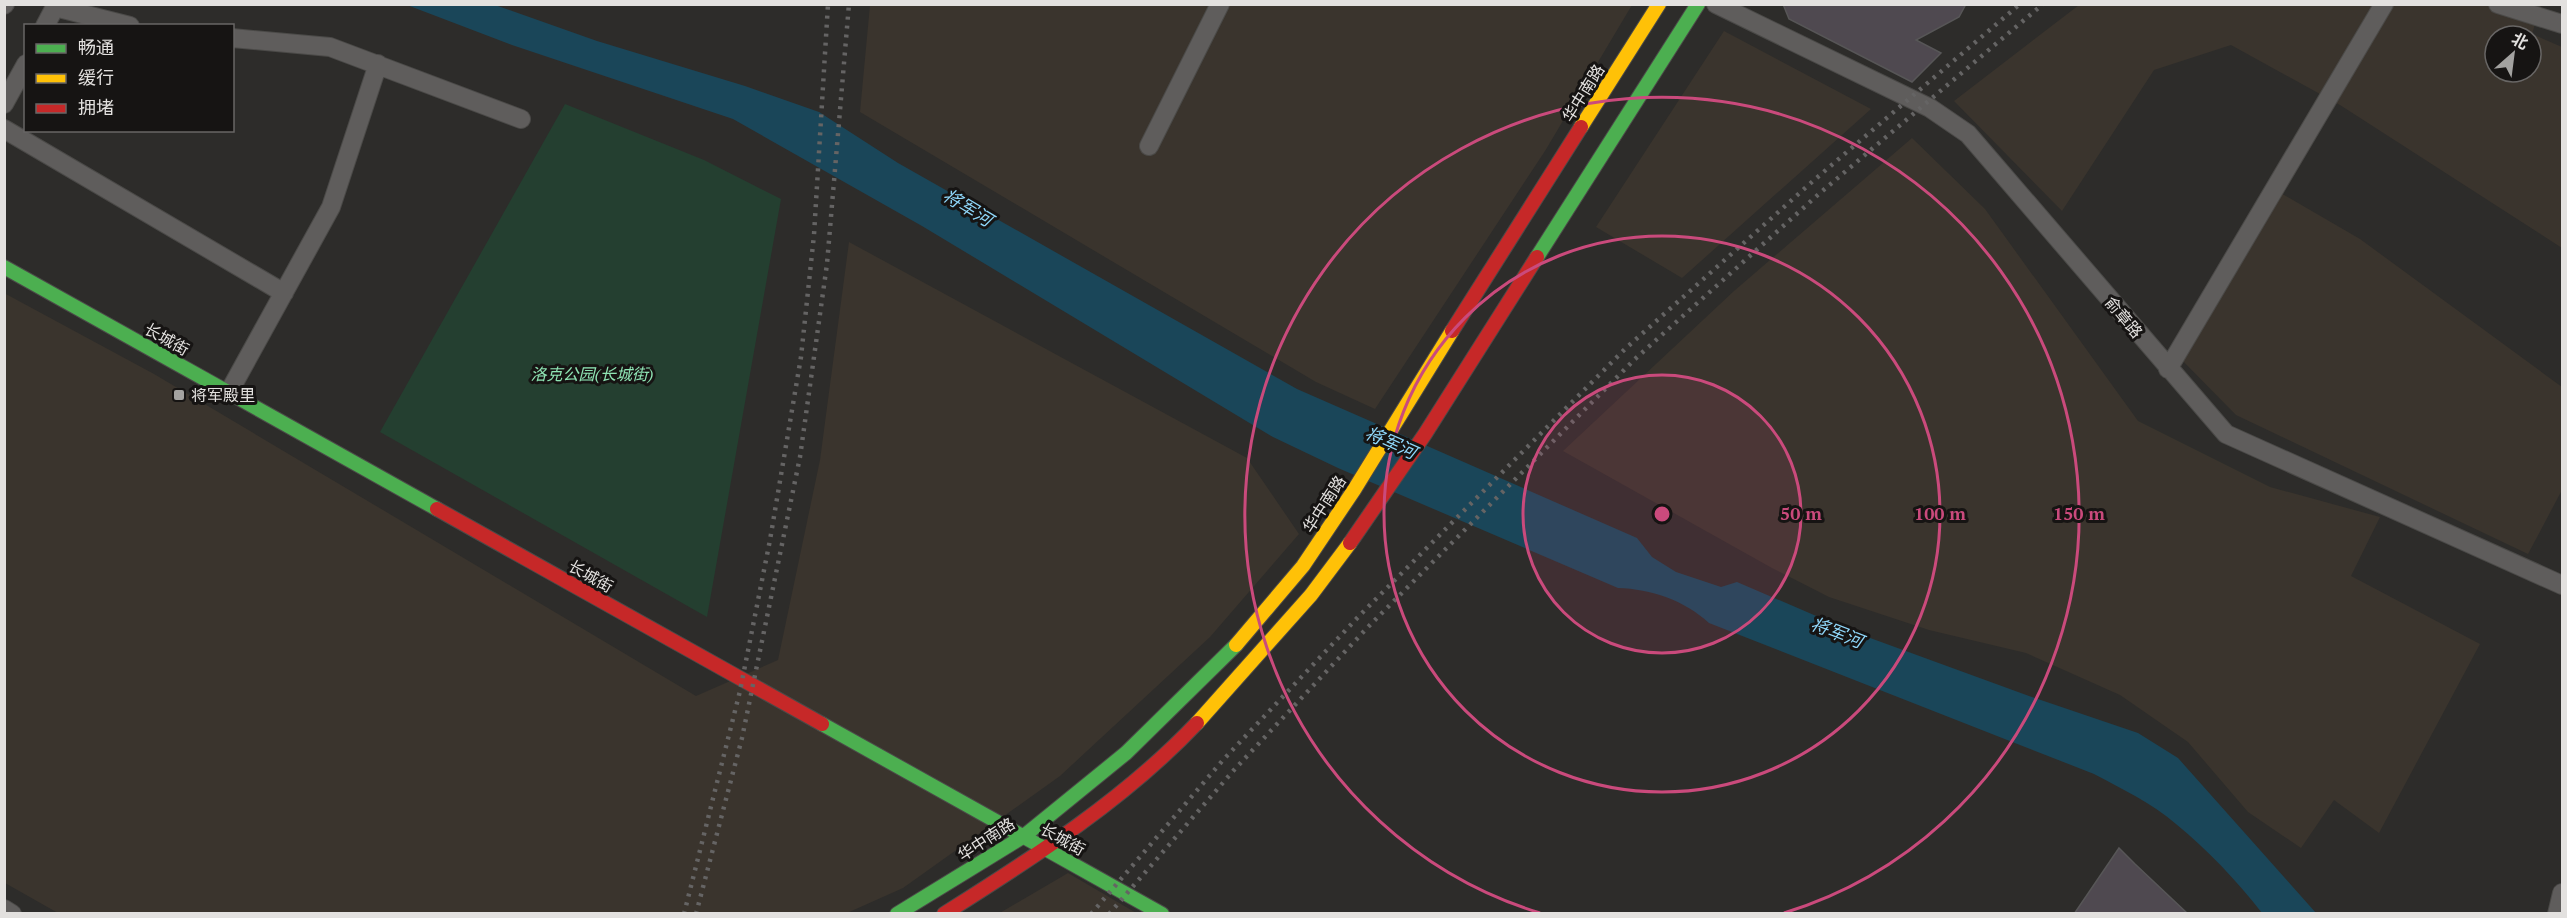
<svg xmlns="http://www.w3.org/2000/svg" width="2567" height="918" viewBox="0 0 2567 918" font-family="'PT Serif','Noto Sans SC',serif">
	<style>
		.built { fill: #3a342d; fill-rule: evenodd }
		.green { fill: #243f30 }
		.water { fill: #1a4659 }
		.building { fill: #4f4950; stroke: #575657; stroke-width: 1.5 }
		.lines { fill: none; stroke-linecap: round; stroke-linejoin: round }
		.street-casing { stroke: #4b4a48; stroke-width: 20 }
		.fast-casing { stroke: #4b4a48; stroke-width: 16 }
		.slow-casing { stroke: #4b4a48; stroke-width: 16 }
		.jam-casing { stroke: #4b4a48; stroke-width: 16 }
		.street { stroke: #5f5d5c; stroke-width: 18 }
		.fast { stroke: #4caf50; stroke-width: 14 }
		.slow { stroke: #ffc107; stroke-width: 14 }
		.jam { stroke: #c62828; stroke-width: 14 }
		.rail { stroke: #656464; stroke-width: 4.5; stroke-dasharray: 3 6; stroke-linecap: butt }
		.ring { fill: none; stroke: #ca4a7c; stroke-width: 3 }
		.poi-dot { fill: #a3a2a0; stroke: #161413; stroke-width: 2 }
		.labels { text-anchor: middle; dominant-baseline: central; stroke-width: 6; stroke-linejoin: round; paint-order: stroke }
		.street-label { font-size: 16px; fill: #e3e1df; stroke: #161413 }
		.park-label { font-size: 16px; font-style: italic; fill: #8fe5b4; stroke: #161413 }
		.poi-label { font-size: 16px; fill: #e3e1df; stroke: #161413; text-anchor: start }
		.water-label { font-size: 18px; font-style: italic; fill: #8fd7fa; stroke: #161413 }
		.centre { fill: #ca4a7c; stroke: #161413; stroke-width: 3 }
		.ring-label { font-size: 18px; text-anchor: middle; font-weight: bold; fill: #ca4a7c; stroke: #161413; stroke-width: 6; stroke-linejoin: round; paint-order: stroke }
	</style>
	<rect width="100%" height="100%" fill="#2d2c2a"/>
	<!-- built -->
	<path class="built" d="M870,5H1632L1545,151L1375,409L1316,382L860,112Z
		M2079,5H2541L2532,34L2562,47V248L2340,105L2231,45L2154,70L2062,211L1954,101ZM2495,36H2531V72H2495Z
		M1724,31L1871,109L1682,278L1596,227Z
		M1912,138L1985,209L2138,421L2270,487L2380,517L2351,576L2480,644L2379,833L2334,800L2301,848L2248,812L2188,742L2120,695L2026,653L1929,630L1829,597L1772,568L1563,451L1734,291Z
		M2274,189L2360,239L2562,387V490L2528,554L2236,415L2173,351Z
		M849,242L1247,458L1299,534L1210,637L1060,776L903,888L847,913H58L5,883L4,293L154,374L696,696L778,660L820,460Z
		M1068,873L1138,914H998Z"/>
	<!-- green -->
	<path class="green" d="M565,104L704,160L781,199L707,617L380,432Z"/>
	<!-- water -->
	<path class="water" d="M407,5H495L597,41L745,86L819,112L898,163L1297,389L1637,538L1652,557L1676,572L1721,587L1737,582L1851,631L2029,696L2138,733L2178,758L2316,913H2262C2237,881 2208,850 2176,824C2152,803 2122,789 2094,774L1709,623C1684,600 1651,589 1618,588L1338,468L1273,437L922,226L733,119L512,45Z"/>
	<!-- building -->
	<path class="building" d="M1783,4H1966L1959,17L1916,40L1941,53L1912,82L1789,19Z
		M2119,848L2135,864L2188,914H2074Z"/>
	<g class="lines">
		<!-- street casing -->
		<g class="street-casing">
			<path id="street" d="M1716,4L1930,108L1968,134L2226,434L2562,585
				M2498,4L2562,24
				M4,5L5,4
				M45,26L55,7L130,26
				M232,38L330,47L521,119
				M4,104L26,64
				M4,129L284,293
				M1149,146L1220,4
				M2168,369L2384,4
				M229,392L331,207L378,64
				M4,909L12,914
				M2557,914L2562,893"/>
		</g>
		<!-- fast casing -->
		<g class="fast-casing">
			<path id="fast" d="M1537,257L1698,4
				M4,267L437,509
				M822,724L1162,914
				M897,914L1024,836L1126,753L1236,645"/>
		</g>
		<!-- slow casing -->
		<g class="slow-casing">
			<path id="slow" d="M1581,127L1659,4
				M1236,645L1303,566L1354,490L1452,331
				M1197,723L1311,595L1350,543"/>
		</g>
		<!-- jam casing -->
		<g class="jam-casing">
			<path id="jam" d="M1452,331L1581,127
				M437,509L822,724
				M1350,543L1425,434L1537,257
				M944,914C1034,857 1123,801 1197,723"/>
		</g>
		<!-- street -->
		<use href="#street" class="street"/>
		<!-- fast -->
		<use href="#fast" class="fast"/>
		<!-- slow -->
		<use href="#slow" class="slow"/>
		<!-- jam -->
		<use href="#jam" class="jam"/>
		<!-- rail -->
		<path class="rail" d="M684,914L740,691L770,540L801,357L814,235L828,4
			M696,914L742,738L800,457L827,264L849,4
			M1091,914L1223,760L1360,615L1625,349L1813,181L2020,4
			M1109,914L1234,770L1368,627L1635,359L1820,193L2043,4"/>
	</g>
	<!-- distance rings -->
	<circle cx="1662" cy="514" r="139" fill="#ca4a7c" fill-opacity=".12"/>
	<g class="ring">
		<circle cx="1662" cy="514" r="139"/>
		<circle cx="1662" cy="514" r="278"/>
		<path d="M1540 913A417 417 0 1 1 1784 913"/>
	</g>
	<!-- markers -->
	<rect class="poi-dot" x="173" y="389" width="12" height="12" rx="3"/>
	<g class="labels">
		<!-- street labels -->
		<g class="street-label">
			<text transform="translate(1583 93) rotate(-58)">华中南路</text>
			<text transform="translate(2124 317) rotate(50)">俞章路</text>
			<text transform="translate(167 339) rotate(29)">长城街</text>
			<text transform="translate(1324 504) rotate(-57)">华中南路</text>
			<text transform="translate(591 576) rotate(29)">长城街</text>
			<text transform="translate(986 839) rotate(-33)">华中南路</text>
			<text transform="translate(1063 839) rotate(29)">长城街</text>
		</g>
		<!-- park labels -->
		<g class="park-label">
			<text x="592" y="374">洛克公园(长城街)</text>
		</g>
		<!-- poi labels -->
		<g class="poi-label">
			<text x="191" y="395">将军殿里</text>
		</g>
		<!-- water labels -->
		<g class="water-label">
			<text transform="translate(968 207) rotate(31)">将军河</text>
			<text transform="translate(1391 442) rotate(24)">将军河</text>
			<text transform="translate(1837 632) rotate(21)">将军河</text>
		</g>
	</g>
	<circle cx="1662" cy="514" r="9" class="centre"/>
	<g class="ring-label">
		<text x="1801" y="520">50 m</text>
		<text x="1940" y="520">100 m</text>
		<text x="2079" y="520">150 m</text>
	</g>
	<!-- border -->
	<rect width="2567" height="918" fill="none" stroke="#e3e1df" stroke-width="12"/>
	<!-- legend -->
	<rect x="24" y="24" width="210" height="108" fill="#161413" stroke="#686665" stroke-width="1.5"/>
	<rect x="36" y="44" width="30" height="9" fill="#4caf50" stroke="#686665" stroke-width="1.5"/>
	<text x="78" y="54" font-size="18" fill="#e3e1df">畅通</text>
	<rect x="36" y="74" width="30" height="9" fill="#ffc107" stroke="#686665" stroke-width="1.5"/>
	<text x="78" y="84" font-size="18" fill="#e3e1df">缓行</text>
	<rect x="36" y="104" width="30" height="9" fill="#c62828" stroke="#686665" stroke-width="1.5"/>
	<text x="78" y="114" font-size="18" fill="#e3e1df">拥堵</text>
	<!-- north arrow -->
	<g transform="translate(2513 54) rotate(28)"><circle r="28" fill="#161413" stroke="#686665" stroke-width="1.5"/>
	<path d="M0-4.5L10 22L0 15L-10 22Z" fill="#a3a2a0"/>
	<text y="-9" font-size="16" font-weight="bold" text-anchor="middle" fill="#e3e1df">北</text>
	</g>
</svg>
